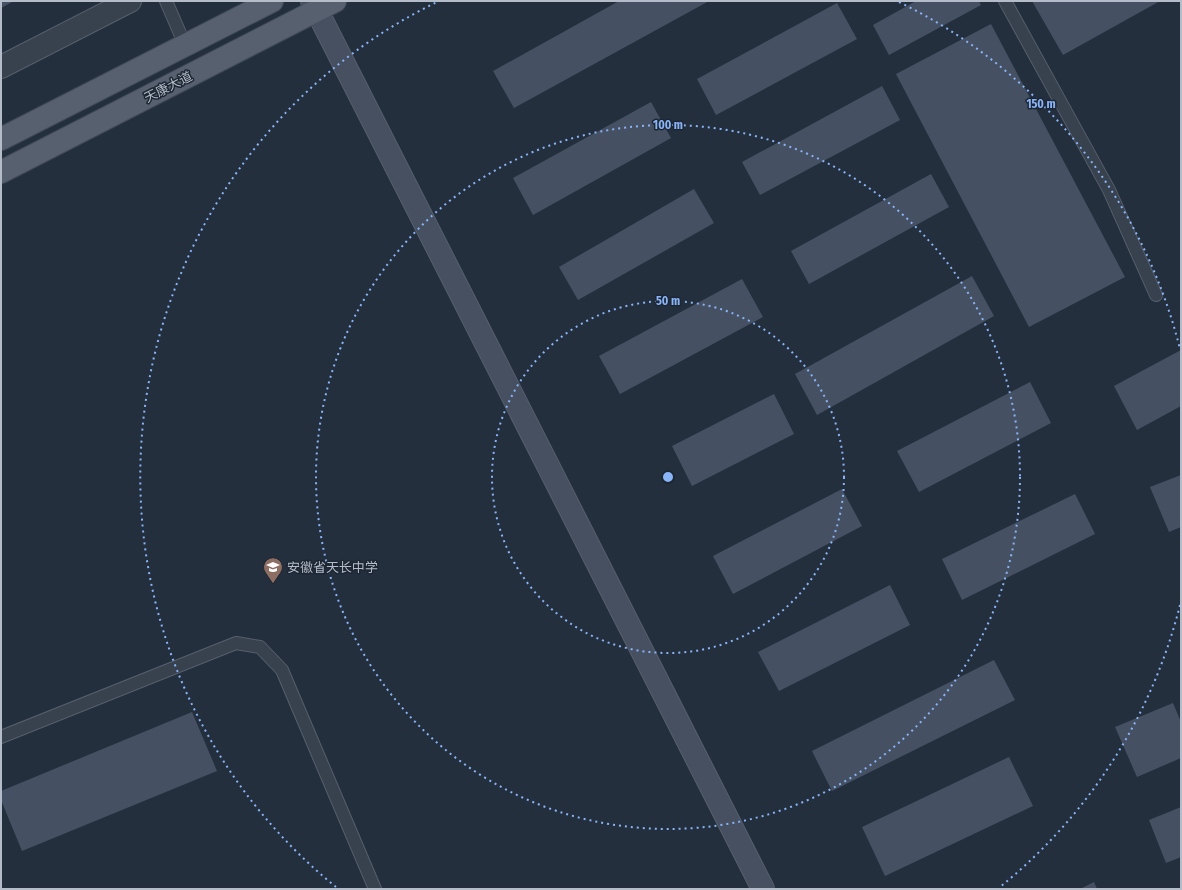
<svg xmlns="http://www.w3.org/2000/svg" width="1182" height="890" viewBox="0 0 1182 890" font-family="'Fira Sans Condensed','Noto Sans SC',sans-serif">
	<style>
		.building { fill: #455162 }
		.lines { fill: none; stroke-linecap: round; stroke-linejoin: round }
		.lane-casing { stroke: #565f6c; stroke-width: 14 }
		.street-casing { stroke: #565f6c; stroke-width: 24 }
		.secondary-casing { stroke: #565f6c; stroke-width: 24 }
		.primary-casing { stroke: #414a57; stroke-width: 24 }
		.lane { stroke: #38414e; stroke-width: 12 }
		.street { stroke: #38414e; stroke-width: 22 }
		.secondary { stroke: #465061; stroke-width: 22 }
		.primary { stroke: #56606e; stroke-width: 22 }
		.ring { fill: none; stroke: #8ab4f8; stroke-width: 2; stroke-dasharray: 2 4 }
		.labels { text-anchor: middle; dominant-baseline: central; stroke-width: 3; stroke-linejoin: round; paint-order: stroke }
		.street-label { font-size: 13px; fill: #b4bcc9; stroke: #1d2633 }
		.poi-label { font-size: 13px; fill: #b4bcc9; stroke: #1d2633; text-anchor: start }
		.centre { fill: #8ab4f8; stroke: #1d2633; stroke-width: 2 }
		.ring-label { font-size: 12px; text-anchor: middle; font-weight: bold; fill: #8ab4f8; stroke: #1d2633; stroke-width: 3; stroke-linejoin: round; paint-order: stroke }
	</style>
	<rect width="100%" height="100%" fill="#242f3e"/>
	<!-- building -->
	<path class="building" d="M1,1H14L1,8Z
		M619,1H709L514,108L493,71Z
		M916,1H979L981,5L889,55L873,25Z
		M1032,1H1160L1063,55Z
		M837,3L857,39L716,115L697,79Z
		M991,24L1125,277L1029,327L896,74Z
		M882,86L900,120L760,195L742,162Z
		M651,102L671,138L533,215L513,178Z
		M931,174L949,207L809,284L791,251Z
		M694,189L714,223L578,300L559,267Z
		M972,276L994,316L817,415L795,374Z
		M742,279L763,317L620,394L599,356Z
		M1181,350V406L1137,430L1114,386Z
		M1030,382L1051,423L919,492L897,451Z
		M774,394L794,434L692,486L672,446Z
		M1181,475V527L1169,532L1150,487Z
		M842,489L862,526L733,594L713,556Z
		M1075,494L1095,534L962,600L942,559Z
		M890,585L910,625L779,691L758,652Z
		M994,660L1015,700L832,791L812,751Z
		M1173,703L1181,722V758L1137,777L1115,727Z
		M192,712L217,771L22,851L1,800V791Z
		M1009,757L1033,806L885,876L862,827Z
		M1181,807V857L1166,863L1149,820Z
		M1094,882L1097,889H1080Z"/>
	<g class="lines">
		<!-- lane casing -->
		<g class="lane-casing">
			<path id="lane" d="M166,1L185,45
				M1005,1L1109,190L1156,295
				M1,737L236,643L260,647L282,670L375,889"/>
		</g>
		<!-- street casing -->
		<g class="street-casing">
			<path id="street" d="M1,67L130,1"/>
		</g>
		<!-- secondary casing -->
		<g class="secondary-casing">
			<path id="secondary" d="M312,1L763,889"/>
		</g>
		<!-- primary casing -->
		<g class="primary-casing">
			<path id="primary" d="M1,139L272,1
				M1,172L335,1"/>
		</g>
		<!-- lane -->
		<use href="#lane" class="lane"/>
		<!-- street -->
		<use href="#street" class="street"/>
		<!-- secondary -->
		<use href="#secondary" class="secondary"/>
		<!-- primary -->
		<use href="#primary" class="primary"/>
	</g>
	<!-- distance rings -->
	<g class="ring">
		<circle cx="668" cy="477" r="176"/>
		<circle cx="668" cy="477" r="352"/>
		<path d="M1180 605A528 528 0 0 1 1000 887M336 887A528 528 0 0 1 437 2M899 2A528 528 0 0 1 1180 349"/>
	</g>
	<!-- icons -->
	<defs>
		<g id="school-pin" transform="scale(1)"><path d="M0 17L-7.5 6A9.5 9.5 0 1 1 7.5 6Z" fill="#8d6e63" stroke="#1d2633"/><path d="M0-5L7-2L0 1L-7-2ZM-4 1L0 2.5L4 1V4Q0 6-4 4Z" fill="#fff"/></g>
	</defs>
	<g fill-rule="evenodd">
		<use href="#school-pin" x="273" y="567"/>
	</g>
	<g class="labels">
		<!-- street labels -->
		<g class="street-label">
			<text transform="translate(168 87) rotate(-27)">天康大道</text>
		</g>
		<!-- poi labels -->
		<g class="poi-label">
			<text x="287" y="567">安徽省天长中学</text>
		</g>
	</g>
	<circle cx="668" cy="477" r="6" class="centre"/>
	<g class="ring-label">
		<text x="1041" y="108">150 m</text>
		<text x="668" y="129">100 m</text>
		<text x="668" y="305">50 m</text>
	</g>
	<!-- border -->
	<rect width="1182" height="890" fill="none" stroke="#b4bcc9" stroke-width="4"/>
</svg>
